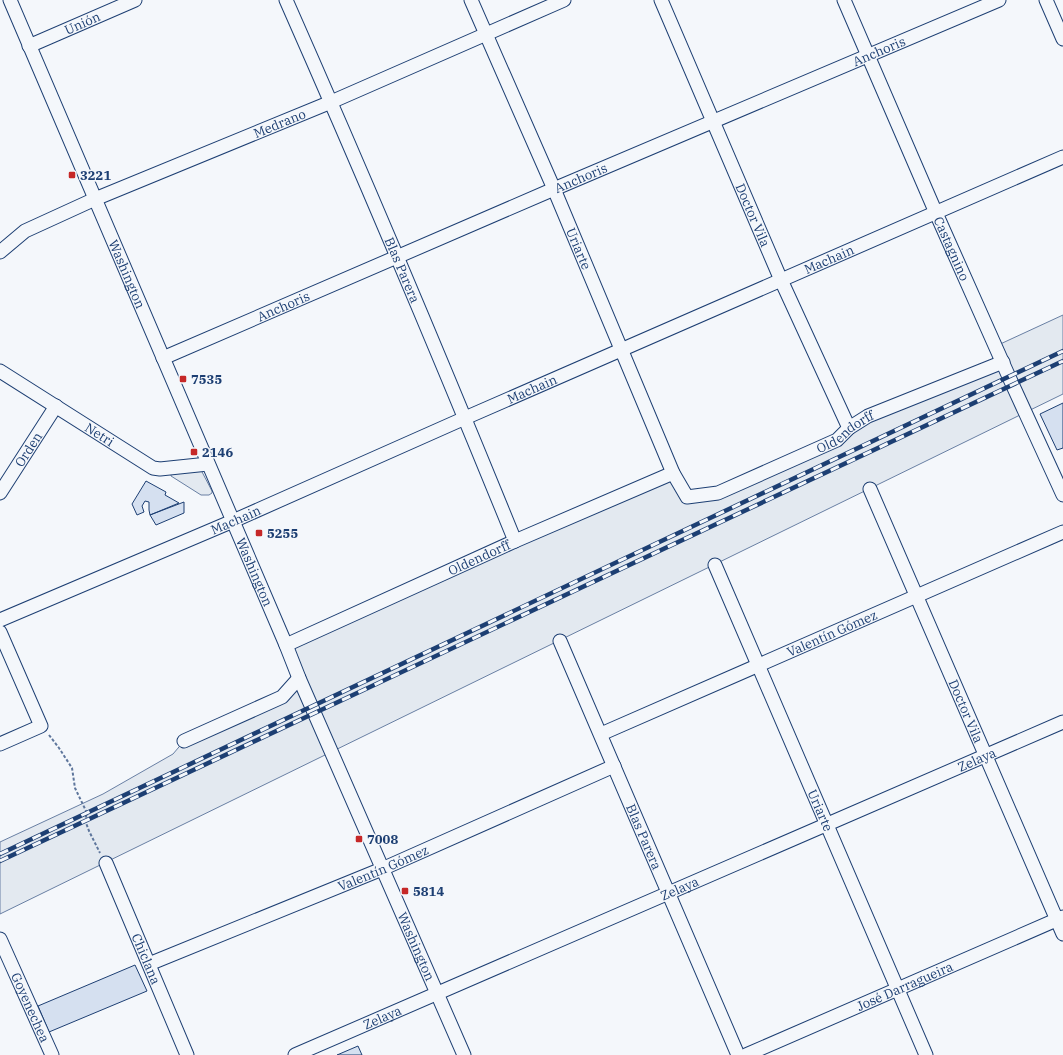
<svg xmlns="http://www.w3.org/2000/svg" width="1063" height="1055" viewBox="0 0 1063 1055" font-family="'IBM Plex Serif',serif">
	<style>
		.green { fill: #e3e9f0; stroke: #687fa3 }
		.building { fill: #d5e0f0; stroke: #1d3f73 }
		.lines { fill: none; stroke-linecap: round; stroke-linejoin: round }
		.minor-casing { stroke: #1d3f73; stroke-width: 15 }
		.path { stroke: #5e769c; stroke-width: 2; stroke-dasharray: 3 2; stroke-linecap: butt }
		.minor { stroke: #f4f7fb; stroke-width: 13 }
		.rail-casing { stroke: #1d3f73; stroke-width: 4.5 }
		.rail { stroke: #f4f7fb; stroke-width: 3; stroke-dasharray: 9; stroke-linecap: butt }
		.poi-dot { fill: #c62828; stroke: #f4f7fb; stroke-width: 1.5 }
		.labels { text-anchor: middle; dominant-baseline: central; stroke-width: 3; stroke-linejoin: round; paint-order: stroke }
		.street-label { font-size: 13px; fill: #1d3f73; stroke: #f4f7fb }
		.poi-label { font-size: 13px; font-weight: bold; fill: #1d3f73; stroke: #f4f7fb; text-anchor: start }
	</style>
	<rect width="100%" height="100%" fill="#f4f7fb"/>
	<!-- green -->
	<path class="green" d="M1063,315V394L0,914V842L103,794L173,754L184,741L282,697L299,678L286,645L673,473L687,497L718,493L849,428L1003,362L996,346Z
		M201,470L212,491V493L209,495H201L171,476V474Z"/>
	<!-- building -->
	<path class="building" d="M1063,403V448L1057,450L1040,414Z
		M146,481L166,492L165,495L179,503L150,515L149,510V502L145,501L142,506L144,512L137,515L132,504Z
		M184,502V513L156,525L150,515Z
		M135,965L147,991L49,1032L38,1006Z
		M358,1046L362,1055H337Z"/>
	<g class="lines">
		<!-- minor casing -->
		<g class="minor-casing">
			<g id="minor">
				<path id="s1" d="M10,0L286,645L299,678L464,1055"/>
				<path id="s2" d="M286,0C365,179 441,359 515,541"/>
				<path id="s3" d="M471,0L554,189L673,473L687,497L718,493L837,440L849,428L868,416L1003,362"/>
				<path id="s4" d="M661,0L781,280L849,428"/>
				<path id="s5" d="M844,0L936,213L1009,377L1063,495"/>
				<path d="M1046,0L1063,39"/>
				<path id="s6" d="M29,46L135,0"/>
				<path id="s7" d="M0,252L25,231L95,199L331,102L564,0"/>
				<path id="s8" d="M163,358L554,189L999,0"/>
				<path id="s9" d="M0,371L153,468L160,469L208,464"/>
				<path id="s10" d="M870,489L1063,934"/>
				<path id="s11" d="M0,493L56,406"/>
				<path id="s12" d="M715,565L926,1055"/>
				<path id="s13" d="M0,620L233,521L465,418L1063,157"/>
				<path d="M0,632L41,726L0,744"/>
				<path id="s14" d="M560,641L738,1055"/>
				<path id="s15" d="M286,645L515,541L673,473"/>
				<path id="s16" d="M601,734L1063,532"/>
				<path d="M184,741L282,697L299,678"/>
				<path id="s17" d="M106,863L187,1055"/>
				<path id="s18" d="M0,939L52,1055"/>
				<path id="s19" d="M149,964L382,869L614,766"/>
				<path id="s20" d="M295,1055L1063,722"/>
				<path id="s21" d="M746,1055L1063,917"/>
			</g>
		</g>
		<!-- path -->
		<path class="path" d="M49,735L59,748L72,768L75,788L87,813L85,820L89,831L100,853"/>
		<!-- minor -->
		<use href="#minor" class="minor"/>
		<!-- rail casing -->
		<g class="rail-casing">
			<path id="rail" d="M0,854L1063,351
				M0,861L1063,361"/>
		</g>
		<!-- rail -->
		<use href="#rail" class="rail"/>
	</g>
	<!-- markers -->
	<g class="poi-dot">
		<rect x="68" y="171" width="8" height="8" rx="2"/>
		<rect x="179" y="375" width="8" height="8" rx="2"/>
		<rect x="190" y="448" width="8" height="8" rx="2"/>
		<rect x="255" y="529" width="8" height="8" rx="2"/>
		<rect x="355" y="835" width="8" height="8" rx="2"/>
		<rect x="401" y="887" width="8" height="8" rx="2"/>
	</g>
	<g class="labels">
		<!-- street labels -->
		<g class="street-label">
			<text stroke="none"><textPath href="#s6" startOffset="58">Unión</textPath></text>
			<text stroke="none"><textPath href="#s8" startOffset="779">Anchoris</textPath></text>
			<text stroke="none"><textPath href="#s7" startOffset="309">Medrano</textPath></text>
			<text stroke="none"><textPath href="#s8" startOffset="455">Anchoris</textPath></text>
			<text stroke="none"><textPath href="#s4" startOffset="234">Doctor Vila</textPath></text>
			<text stroke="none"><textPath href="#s3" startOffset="271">Uriarte</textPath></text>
			<text stroke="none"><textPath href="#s5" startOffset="271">Castagnino</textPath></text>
			<text stroke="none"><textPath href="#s13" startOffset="904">Machain</textPath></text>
			<text stroke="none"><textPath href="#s2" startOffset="294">Blas Parera</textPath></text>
			<text stroke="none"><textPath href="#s1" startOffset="298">Washington</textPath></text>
			<text stroke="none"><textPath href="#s8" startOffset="131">Anchoris</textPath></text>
			<text stroke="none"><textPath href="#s13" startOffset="580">Machain</textPath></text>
			<text stroke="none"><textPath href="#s3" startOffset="715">Oldendorff</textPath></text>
			<text stroke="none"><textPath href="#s9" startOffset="118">Netri</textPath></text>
			<text stroke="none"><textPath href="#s11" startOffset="52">Orden</textPath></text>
			<text stroke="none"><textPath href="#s13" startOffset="256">Machain</textPath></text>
			<text stroke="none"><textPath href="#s15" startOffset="212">Oldendorff</textPath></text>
			<text stroke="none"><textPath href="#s1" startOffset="622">Washington</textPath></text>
			<text stroke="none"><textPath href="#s16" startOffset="252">Valentín Gómez</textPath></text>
			<text stroke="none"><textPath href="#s10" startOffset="242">Doctor Vila</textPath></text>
			<text stroke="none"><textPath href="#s20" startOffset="743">Zelaya</textPath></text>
			<text stroke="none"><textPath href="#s12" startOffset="267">Uriarte</textPath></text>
			<text stroke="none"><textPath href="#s14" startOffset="213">Blas Parera</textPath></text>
			<text stroke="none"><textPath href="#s19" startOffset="253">Valentín Gómez</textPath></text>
			<text stroke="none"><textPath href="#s20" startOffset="419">Zelaya</textPath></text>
			<text stroke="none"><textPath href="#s1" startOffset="1030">Washington</textPath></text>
			<text stroke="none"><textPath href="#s17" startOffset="104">Chiclana</textPath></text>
			<text stroke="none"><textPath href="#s21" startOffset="173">José Darragueira</textPath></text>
			<text stroke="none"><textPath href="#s18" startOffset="75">Goyenechea</textPath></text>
			<text stroke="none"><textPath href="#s20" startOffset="95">Zelaya</textPath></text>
		</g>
		<!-- poi labels -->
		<g class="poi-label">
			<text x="80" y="175">3221</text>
			<text x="191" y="379">7535</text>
			<text x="202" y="452">2146</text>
			<text x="267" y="533">5255</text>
			<text x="367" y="839">7008</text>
			<text x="413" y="891">5814</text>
		</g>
	</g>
</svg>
